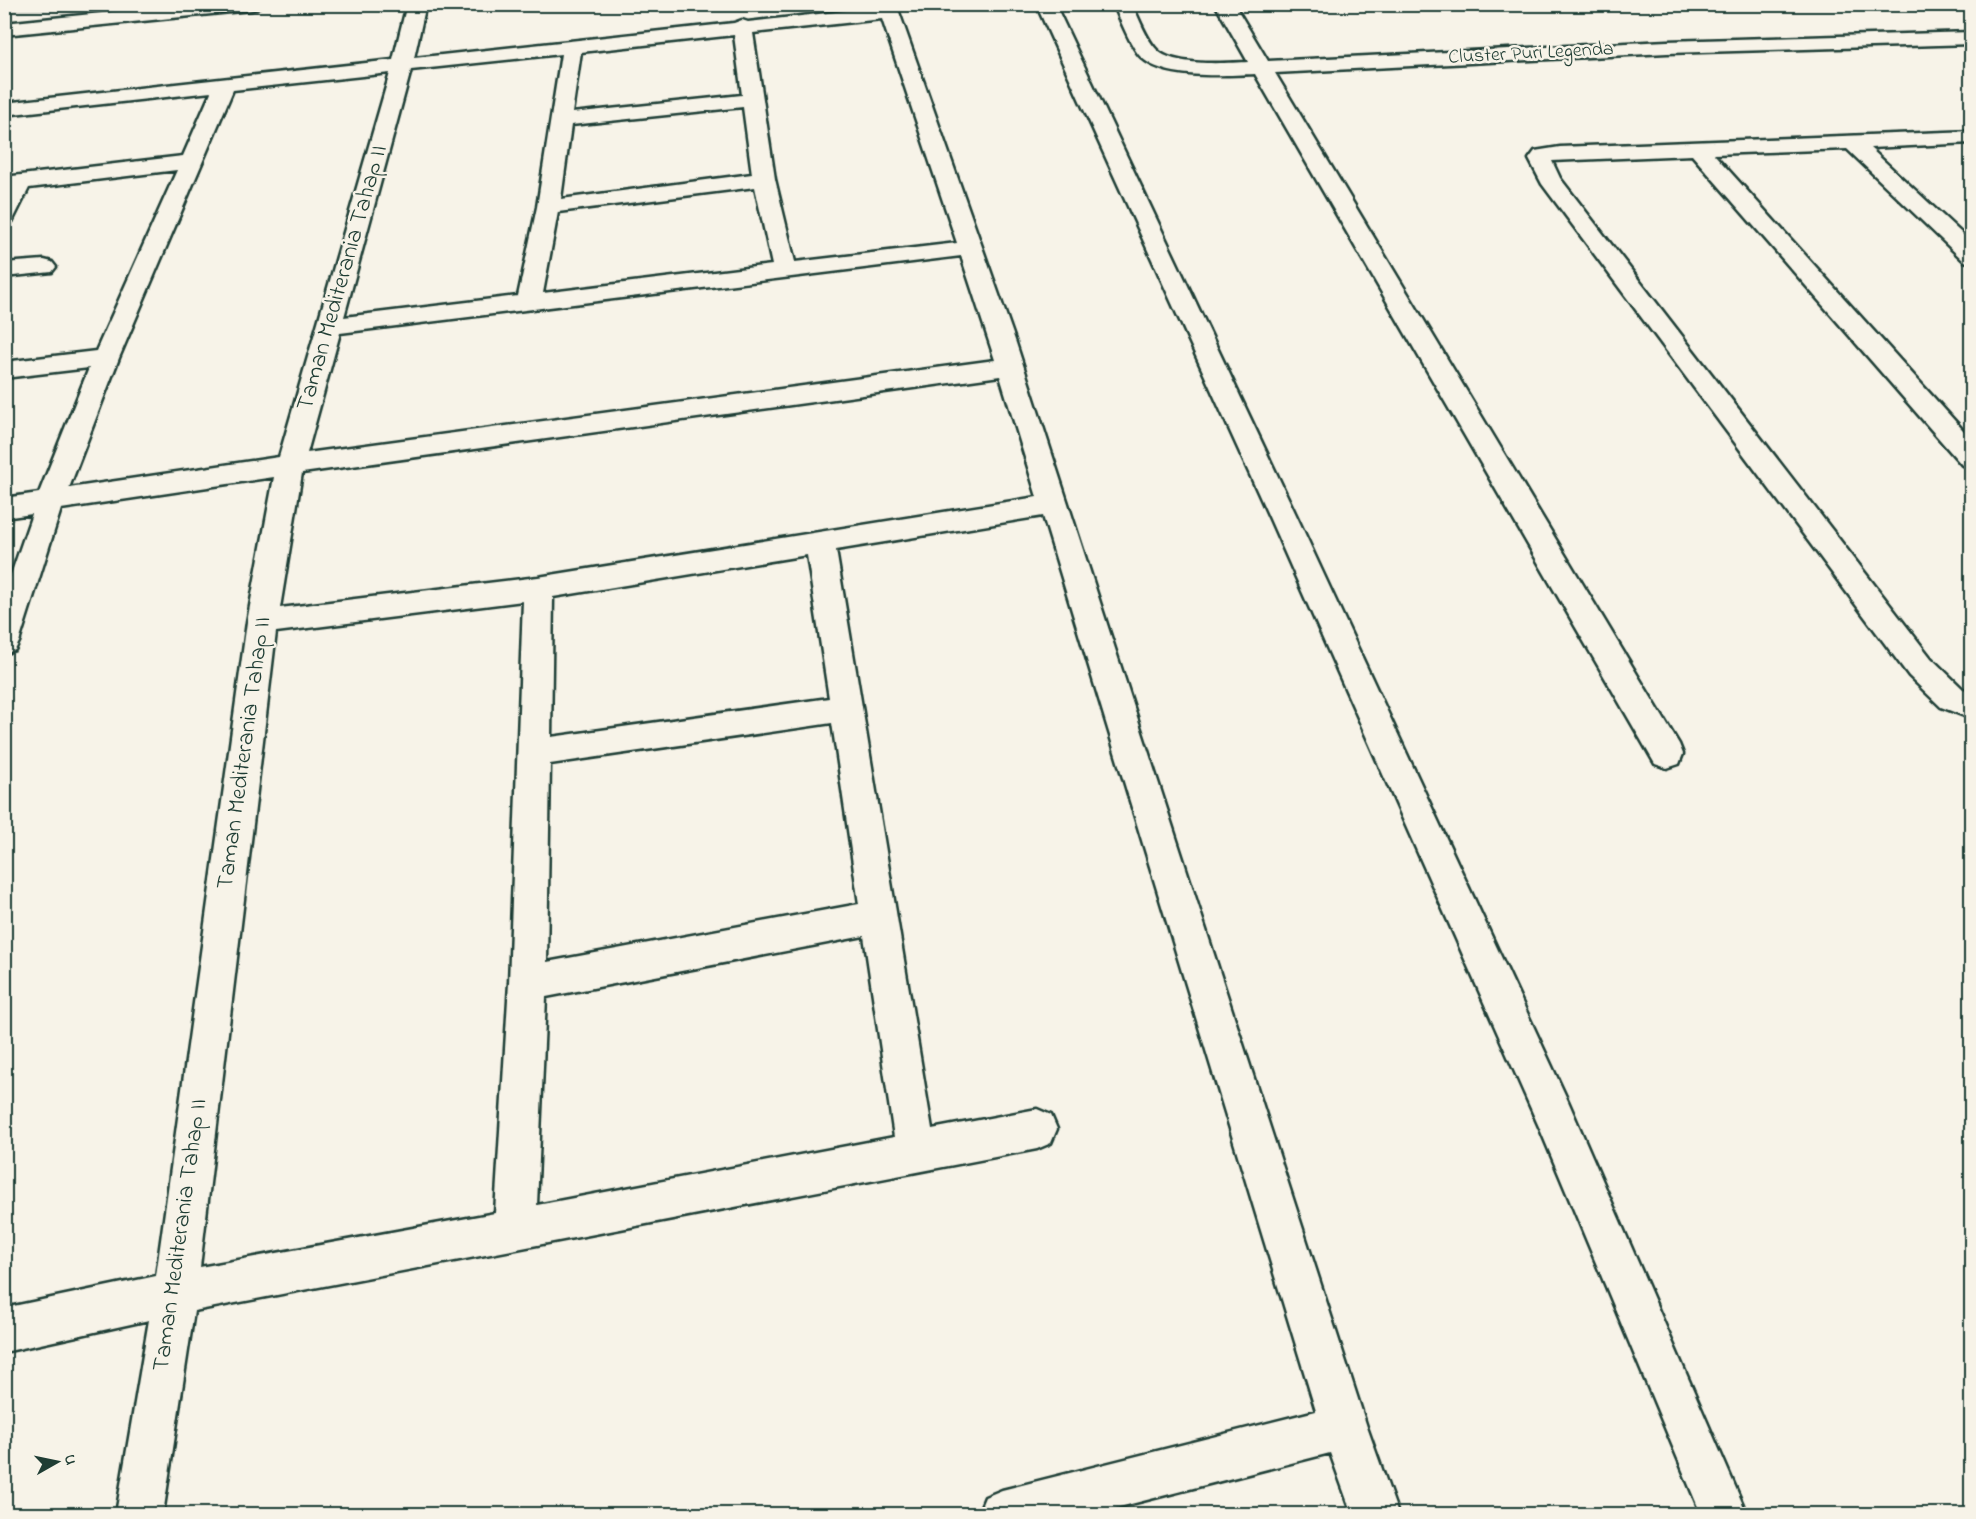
<svg xmlns="http://www.w3.org/2000/svg" width="1976" height="1519" viewBox="0 0 1976 1519" font-family="'Indie Flower',sans-serif">
	<style>
		.built { fill: #e5e4d9 }
		.lines { fill: none; stroke-linecap: round; stroke-linejoin: round }
		.street-casing { stroke: #1f3d34; stroke-width: 5 }
		.street { fill: #f7f3e8; fill-rule: evenodd }
		.labels { text-anchor: middle; dominant-baseline: central; stroke-width: 5; stroke-linejoin: round; paint-order: stroke }
		.far-street-label { font-size: 20px; fill: #1f3d34; stroke: #f7f3e8 }
		.street-label { font-size: 24px; fill: #1f3d34; stroke: #f7f3e8 }
	</style>
	<rect width="100%" height="100%" fill="#f7f3e8"/>
	<filter id="ink" filterUnits="userSpaceOnUse"><feTurbulence type="fractalNoise" baseFrequency=".0167" numOctaves="2"/><feDisplacementMap in="SourceGraphic" scale="12" xChannelSelector="R" yChannelSelector="G"/><feConvolveMatrix kernelMatrix="1 2 1 2 8 2 1 2 1" color-interpolation-filters="sRGB"/></filter>
	<g filter="url(#ink)">
		<!-- built -->
		<path class="built" d="M5,4H112V5L5,15Z"/>
		<g class="lines">
			<!-- street casing -->
			<g class="street-casing">
				<path id="street" d="M190,4H260L258,8L251,10L4,35V23Z
					M407,4H426L414,58L734,23L742,20L748,22L889,6L896,8L899,12L1016,343L1367,1427L1398,1514H1352L1330,1453L1092,1514H978L985,1497L1002,1490L1316,1411L1043,516L836,550L932,1129L1037,1109L1051,1115L1057,1129L1051,1143L1037,1149L194,1311L163,1514H116L149,1320L4,1352V1308L156,1276L247,622L274,477L61,509L19,642L15,650L4,654V595L32,514L4,518V498L39,493L89,368L4,378V362L96,351L177,170L29,188L12,222L4,224V177L183,156L211,92L4,115V103L393,60ZM882,19L957,243L795,262L775,179L753,33ZM734,35L742,95L572,113L581,52ZM561,54L537,207L518,296L344,317L411,70ZM390,73L279,457L69,488L119,358L233,90ZM743,107L752,174L561,199L571,125ZM755,187L772,265L543,293L558,212ZM961,256L995,360L307,453L340,333ZM1000,376L1037,497L538,577L280,608L302,473ZM807,555L829,698L551,737L553,597ZM523,601L509,983L495,1213L200,1267L276,632ZM832,723L859,904L547,962L550,764ZM864,936L894,1137L537,1205L546,997Z
					M1036,4H1055L1298,519L1568,1101L1747,1514H1701L1540,1129L1270,519Z
					M1113,4H1132C1139,18 1146,39 1157,50C1174,67 1225,63 1248,62L1215,4H1234L1268,61L1667,41L1972,32V44L1667,53L1275,73L1679,744L1683,754L1679,764L1667,768L1655,764L1255,74C1224,75 1166,80 1142,58C1131,48 1120,18 1113,4Z
					M1972,131V143L1870,148L1972,243V263L1964,261L1847,149L1714,154L1972,440V467L1962,465L1692,155L1552,161L1560,178L1931,658L1963,689L1972,692V719L1941,707L1909,676L1542,184L1529,159L1535,151L1560,147Z
					M44,260L52,262L56,267L52,272L4,277V263Z"/>
			</g>
			<!-- street -->
			<use href="#street" class="street"/>
		</g>
	</g>
	<g class="labels">
		<!-- far-street labels -->
		<g class="far-street-label">
			<text transform="translate(1531 54) rotate(-3)">Cluster Puri Legenda</text>
		</g>
		<!-- street labels -->
		<g class="street-label">
			<text transform="translate(343 278) rotate(-74)">Taman Mediterania Tahap II</text>
			<text transform="translate(245 753) rotate(-82)">Taman Mediterania Tahap II</text>
			<text transform="translate(181 1235) rotate(-82)">Taman Mediterania Tahap II</text>
		</g>
	</g>
	<!-- margin -->
	<rect width="1976" height="1519" fill="none" stroke="#f7f3e8" stroke-width="24"/>
	<rect x="12" y="12" width="1952" height="1495" fill="none" stroke="#1f3d34" stroke-width="2" filter="url(#ink)"/>
	<!-- north arrow -->
	<g transform="translate(57 1462) rotate(81)" stroke="#f7f3e8" stroke-width="4.5" paint-order="stroke">
	<path d="M0-4.5L10 22L0 15L-10 22Z" fill="#1f3d34"/>
	<text y="-9" font-size="16" font-weight="bold" text-anchor="middle" fill="#1f3d34">U</text>
	</g>
</svg>
